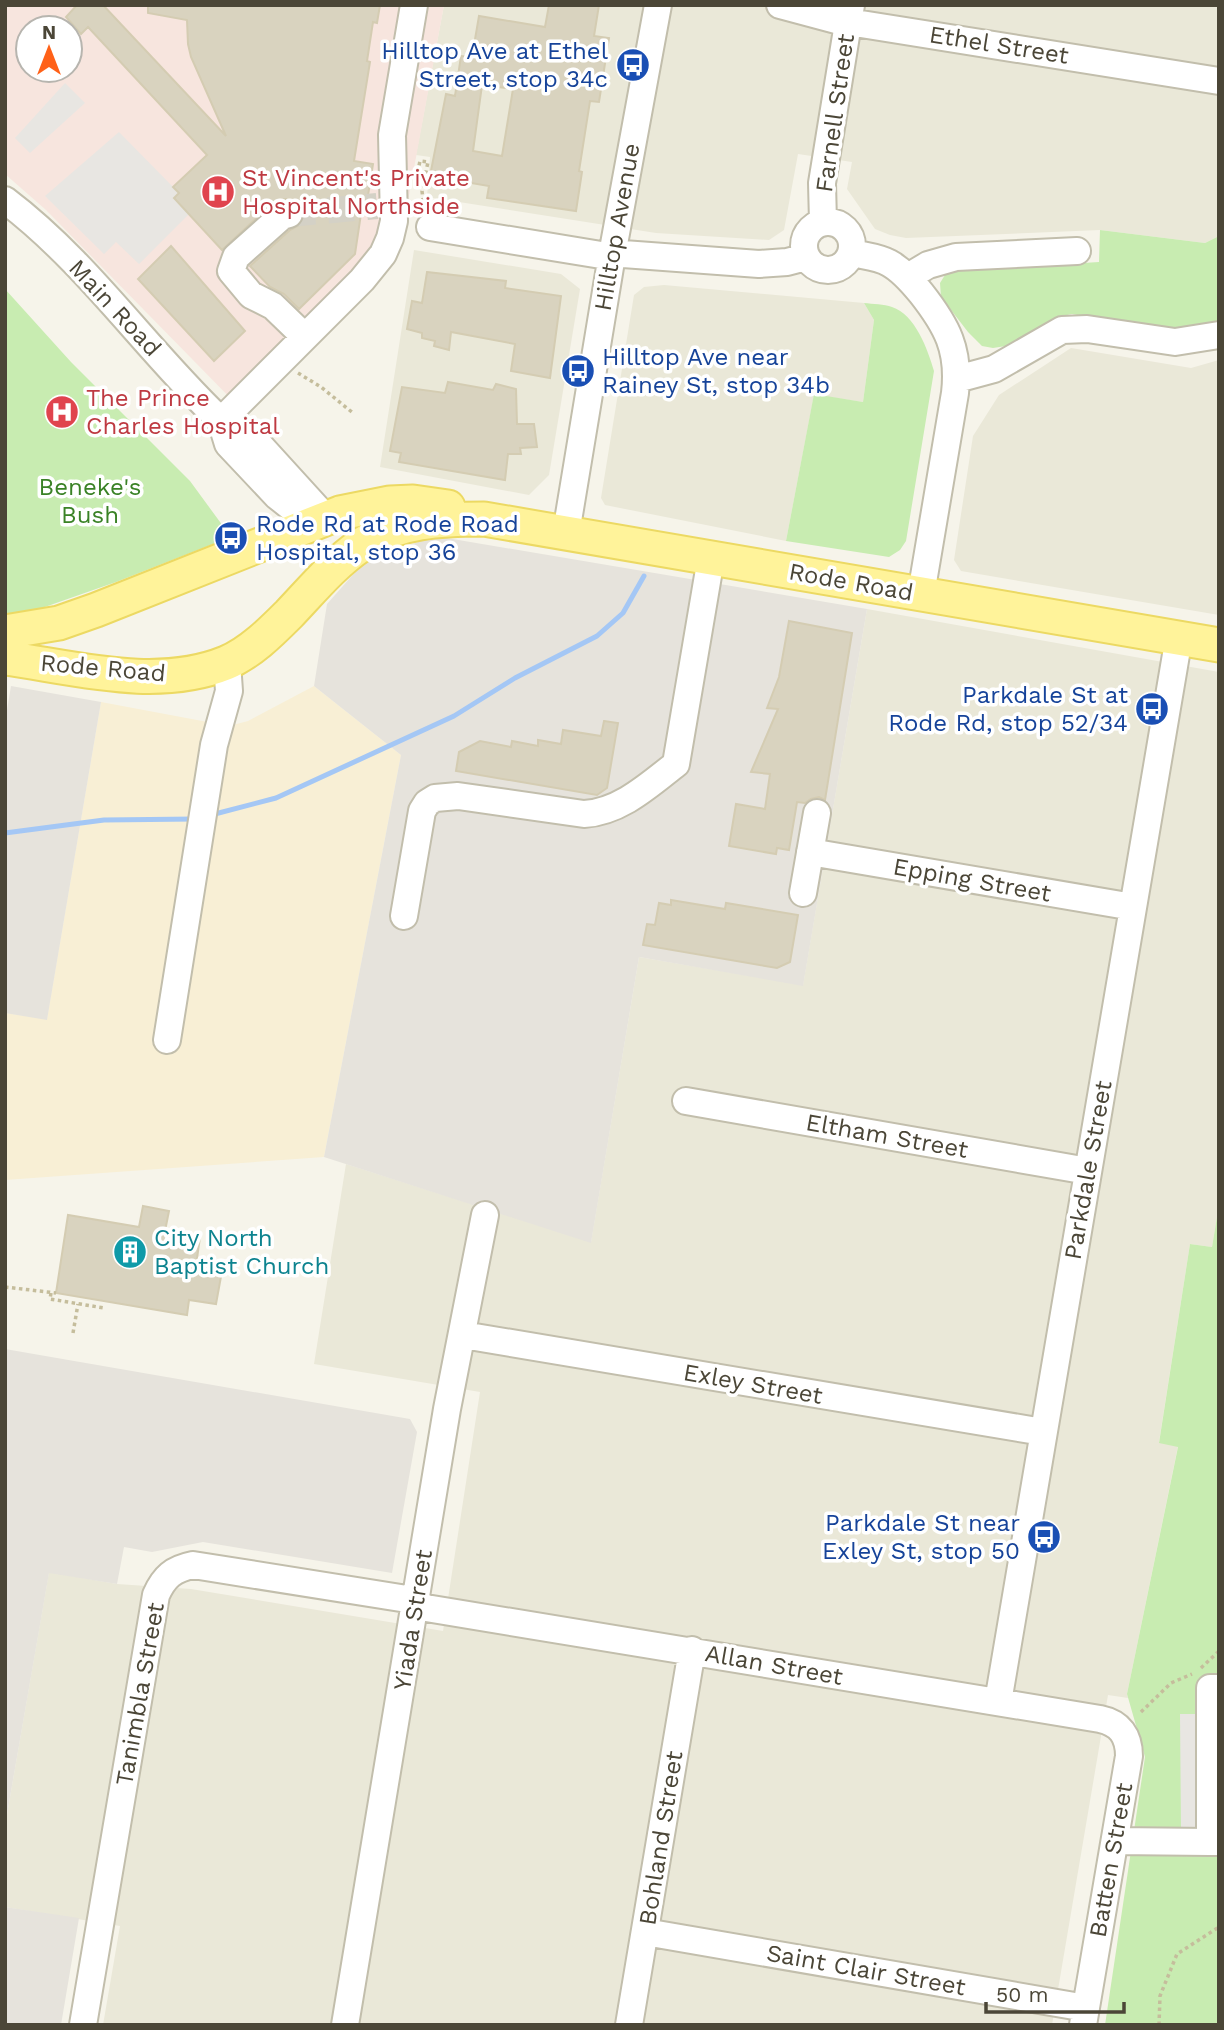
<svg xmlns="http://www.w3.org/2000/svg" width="1224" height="2030" viewBox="0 0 1224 2030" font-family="'Work Sans',sans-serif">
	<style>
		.residential { fill: #eae8d8 }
		.commercial { fill: #f8efd5 }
		.industrial { fill: #e6e3dc }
		.medical { fill: #f7e5de; fill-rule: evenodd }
		.green { fill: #c8ecb1 }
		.parking { fill: #e8e6e2 }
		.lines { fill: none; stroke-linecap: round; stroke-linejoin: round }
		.stream { stroke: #a4c7f5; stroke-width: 5 }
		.building { fill: #d9d3bf; stroke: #d4ccb2; stroke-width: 2; fill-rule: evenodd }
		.minor-tunnel { stroke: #d4d1c6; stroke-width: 26; stroke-dasharray: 26 13; stroke-linecap: butt }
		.minor-casing { stroke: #c2beac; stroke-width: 30 }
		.major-casing { stroke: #ecd963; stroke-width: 37 }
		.path { stroke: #c5bd9c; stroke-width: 3.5; stroke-dasharray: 3.5 3.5; stroke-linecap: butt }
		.minor { stroke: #fff; stroke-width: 26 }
		.major { stroke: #fff39a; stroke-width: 33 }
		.labels { text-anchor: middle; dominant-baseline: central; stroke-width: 7; stroke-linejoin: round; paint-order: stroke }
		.street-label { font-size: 24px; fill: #4b4637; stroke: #fff }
		.transit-label { font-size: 24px; fill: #164399; stroke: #fff; text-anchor: end }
		.health-label { font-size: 24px; fill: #be3a42; stroke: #fff; text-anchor: start }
		.park-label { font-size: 24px; fill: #3a8226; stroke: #fff }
		.culture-label { font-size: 24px; fill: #0d838f; stroke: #fff; text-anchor: start }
	</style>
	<rect width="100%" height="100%" fill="#f6f4ea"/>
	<!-- residential -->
	<path class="residential" d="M444,5H1219V236L1205,243L1100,230L906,238L890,235L875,229L847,189L852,162L798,154L784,230L769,240L656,233L427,197L430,157L416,155Z
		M414,250L561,274L580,289L549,475L529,495L380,467Z
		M664,285L864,303L874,320L863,402L814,395L786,541L605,505L601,498L634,295L644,287Z
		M1071,348L1191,368L1219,360V615L961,571L954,560L973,436L999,395Z
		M867,609L1219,672V1205L1212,1247L1190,1244L1159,1442L1178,1446L1127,1694L1128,1698L1108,1695L1052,2025H103L120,1926L5,1907V1826L49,1572L117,1584L191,1589L443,1631L480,1392L314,1364L346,1164L591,1242L639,957L803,985Z"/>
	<!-- commercial -->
	<path class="commercial" d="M314,686L401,755L324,1157L5,1180V1013L47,1019L101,702L229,726L248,721Z"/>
	<!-- industrial -->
	<path class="industrial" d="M435,536L867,609L803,986L639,957L591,1243L324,1157L401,755L314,686L327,604L365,561Z
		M11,686L101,702L47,1020L5,1013V722Z
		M5,1349L410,1419L417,1432L392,1573L203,1542L152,1552L124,1547L117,1584L49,1573L5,1826Z
		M5,1907L79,1918L61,2025H5Z"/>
	<!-- medical -->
	<path class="medical" d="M5,5H444L401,239L242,410L46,210L5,174ZM28,28H70V70H28Z"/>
	<!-- green -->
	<path class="green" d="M1100,230L1205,243L1219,236V320C1173,339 1119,322 1072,314L1057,317L1006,346L993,348L982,346L968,332L941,297L940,283L945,275L956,271L1099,262Z
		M5,289L71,362L190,481L231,537L116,582L5,621Z
		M864,303C873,304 884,304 892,307C915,314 928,350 934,371L906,541L900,550L889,557L786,541L814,394L863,402L874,320Z
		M1219,1205V2025H1105L1145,1757L1127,1694L1178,1447L1159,1443L1190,1244L1212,1247Z"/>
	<!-- parking -->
	<path class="parking" d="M65,83L85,103L30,153L15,138Z
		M119,132L179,193L174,198L189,214L139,264L116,242L104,254L45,196Z
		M1180,1714H1219V1831H1181Z"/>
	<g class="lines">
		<!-- stream -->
		<path class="stream" d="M211,815L276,798L454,716L515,678L597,636L623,613L644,576
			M5,833L104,820L195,819"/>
	</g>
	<!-- building -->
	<path class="building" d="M77,5H103L226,136L191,57L188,44L187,20L148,13V5H380L377,23L373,22L367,61L370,62L354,161L373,164L366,208L362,207L355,254L299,309L284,294L270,287L250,266L290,230L301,224L304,217V209L300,203L293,199H285L272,204L222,250L174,198L179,193L173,187L207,155L88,27L81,34L66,17Z
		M549,5H599L594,36L609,38L599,102L590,101L579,171L582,172L576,211L487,198L489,186L430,176L446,94L455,96L461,56L472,57L479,16L545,27ZM482,85L513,89L502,156L473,151Z
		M171,246L245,331L214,361L138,279Z
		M427,272L506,281L505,288L561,296L550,378L511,371L515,344L451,332L449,350L434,346L435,341L422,338V333L407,329L412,301L422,303Z
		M448,382L493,390L496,384L516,389L517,424H534L537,447L520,448L521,454H508L505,480L399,462L401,453L390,451L402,387L445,393Z
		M789,621L852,633L825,800L819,797L811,799L805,803L797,802L789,850L777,848L776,854L729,846L736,804L765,809L770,774L751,772L778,709L767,708L779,677Z
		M604,721L618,723L607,788L597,795L456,771L459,752L480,741L511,747L512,741L538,746V740L561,744L563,730L601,736Z
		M671,900L725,909L726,903L798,915L790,962L777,968L643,945L647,924L655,925L659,903L671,905Z
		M143,1206L169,1211L165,1231L200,1237L196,1266L222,1271L216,1304L189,1300L187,1315L56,1293L68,1215L139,1227Z"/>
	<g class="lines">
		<!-- minor-tunnel -->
		<path class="minor-tunnel" d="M289,214L377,206"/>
		<!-- minor casing -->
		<g class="minor-casing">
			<path id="minor" d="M780,5L836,20L1219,81
				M5,200C87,262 144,347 218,418C226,426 242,429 254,439L325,517
				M289,214L282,216L236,257L231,271L251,295L273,306L304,336
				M804 246a24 24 0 1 1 48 0a24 24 0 1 1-48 0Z
				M823,222L822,183L851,5
				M430,227L601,255L623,254L759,264L787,262L806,257
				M852,253C864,256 878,257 889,263C902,270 912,282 921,293C947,326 960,350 955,393L921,594
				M908,277L928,265L956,257L1077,251
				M957,379L994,369L1062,330L1087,329L1175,342L1219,335
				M221,421L362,280L383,254L390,238L394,221L392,135L414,5
				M221,421L228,444L277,496L311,523
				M566,533L612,255L658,5
				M810,852L1133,907
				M803,893L817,813
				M404,916L422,811L427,803L435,798L458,796L584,814C620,812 649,785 676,764L711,558
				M167,1040L214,745L229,691L227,663
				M686,1101L1088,1171
				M463,1335L1043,1432
				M1219,1688H1210V1842H1219
				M998,1702L1179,637
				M1115,1841L1210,1842
				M645,1932L1086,2008
				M83,2025L156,1595C164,1577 173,1569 193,1565L407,1599L426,1608L1100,1719C1120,1723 1129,1736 1129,1756L1083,2025
				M345,2025L447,1409L485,1215
				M629,2025L692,1650"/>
		</g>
		<!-- major casing -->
		<g class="major-casing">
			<path id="major" d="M5,632L59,623L96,610L340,513L390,503L413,502L448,507
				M5,658C76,668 157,691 226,663C250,653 271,632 289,614C311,591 333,564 361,545C397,521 442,519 484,519L1219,645"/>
		</g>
		<!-- path -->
		<path class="path" d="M413,176L417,175L420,161L428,162L422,191L424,208
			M298,373L321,387L353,413
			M5,1287L56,1293
			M51,1293L50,1299L104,1308
			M73,1333L78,1304
			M1201,1668L1219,1651
			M1141,1712L1171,1683L1192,1674
			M1159,2025L1160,1996L1177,1954L1219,1927"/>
		<!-- minor -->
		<use href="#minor" class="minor"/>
		<!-- major -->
		<use href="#major" class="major"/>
	</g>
	<!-- icons -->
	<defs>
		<g id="bus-disc" transform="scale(1.75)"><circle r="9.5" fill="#1a4fb4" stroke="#fff"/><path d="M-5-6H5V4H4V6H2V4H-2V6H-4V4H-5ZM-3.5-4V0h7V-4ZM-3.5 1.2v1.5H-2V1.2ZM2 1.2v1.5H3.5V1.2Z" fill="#fff"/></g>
		<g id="hospital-disc" transform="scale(1.75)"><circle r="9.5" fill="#e0444e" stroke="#fff"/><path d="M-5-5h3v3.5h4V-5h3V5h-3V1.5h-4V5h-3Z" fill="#fff"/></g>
		<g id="building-disc" transform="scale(1.75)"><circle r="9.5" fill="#0f9aa8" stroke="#fff"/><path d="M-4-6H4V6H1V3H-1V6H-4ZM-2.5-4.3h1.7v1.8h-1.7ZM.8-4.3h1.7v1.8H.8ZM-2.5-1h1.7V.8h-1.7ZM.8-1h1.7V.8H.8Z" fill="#fff"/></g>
	</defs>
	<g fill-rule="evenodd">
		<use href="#bus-disc" x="633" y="65"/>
		<use href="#hospital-disc" x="218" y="192"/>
		<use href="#bus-disc" x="578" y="371"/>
		<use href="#hospital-disc" x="62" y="412"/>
		<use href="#bus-disc" x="231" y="538"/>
		<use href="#bus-disc" x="1152" y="709"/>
		<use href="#building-disc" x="130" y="1252"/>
		<use href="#bus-disc" x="1044" y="1537"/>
	</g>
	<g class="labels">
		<!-- street labels -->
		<g class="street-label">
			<text transform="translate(999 45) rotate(9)">Ethel Street</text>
			<text transform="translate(835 113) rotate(-82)">Farnell Street</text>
			<text transform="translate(617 227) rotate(-80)">Hilltop Avenue</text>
			<text transform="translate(115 308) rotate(47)">Main Road</text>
			<text transform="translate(851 582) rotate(10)">Rode Road</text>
			<text transform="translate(103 668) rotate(5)">Rode Road</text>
			<text transform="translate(972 880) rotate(10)">Epping Street</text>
			<text transform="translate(887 1136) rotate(10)">Eltham Street</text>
			<text transform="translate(1088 1170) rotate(-80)">Parkdale Street</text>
			<text transform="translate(753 1384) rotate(10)">Exley Street</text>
			<text transform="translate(413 1620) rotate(-81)">Yiada Street</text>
			<text transform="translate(774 1665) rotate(10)">Allan Street</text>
			<text transform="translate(140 1694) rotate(-80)">Tanimbla Street</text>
			<text transform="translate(661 1838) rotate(-81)">Bohland Street</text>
			<text transform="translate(1111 1860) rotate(-80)">Batten Street</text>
			<text transform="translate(866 1970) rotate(10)">Saint Clair Street</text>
		</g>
		<!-- transit labels -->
		<g class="transit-label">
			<text x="608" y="51">Hilltop Ave at Ethel<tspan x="608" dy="28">Street, stop 34c</tspan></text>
			<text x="602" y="357" text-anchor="start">Hilltop Ave near<tspan x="602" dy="28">Rainey St, stop 34b</tspan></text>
			<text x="256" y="524" text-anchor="start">Rode Rd at Rode Road<tspan x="256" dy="28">Hospital, stop 36</tspan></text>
			<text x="1128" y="695">Parkdale St at<tspan x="1128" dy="28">Rode Rd, stop 52/34</tspan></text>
			<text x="1020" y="1523">Parkdale St near<tspan x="1020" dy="28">Exley St, stop 50</tspan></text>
		</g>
		<!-- health labels -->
		<g class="health-label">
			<text x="242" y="178">St Vincent's Private<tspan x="242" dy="28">Hospital Northside</tspan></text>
			<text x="86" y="398">The Prince<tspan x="86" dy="28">Charles Hospital</tspan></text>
		</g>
		<!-- park labels -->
		<g class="park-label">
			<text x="90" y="487">Beneke's<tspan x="90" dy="28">Bush</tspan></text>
		</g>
		<!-- culture labels -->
		<g class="culture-label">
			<text x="154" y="1238">City North<tspan x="154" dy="28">Baptist Church</tspan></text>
		</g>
	</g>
	<!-- border -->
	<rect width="1224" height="2030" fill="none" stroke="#4b4637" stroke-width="14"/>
	<!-- north arrow -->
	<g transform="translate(49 49)"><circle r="33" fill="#ffffff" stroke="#b7b5af" stroke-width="2"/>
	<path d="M0-5L12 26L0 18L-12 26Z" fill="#ff6118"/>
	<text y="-10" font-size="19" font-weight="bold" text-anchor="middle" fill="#4b4637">N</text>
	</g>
	<!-- scale -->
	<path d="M986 2002v10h138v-10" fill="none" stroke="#4b4637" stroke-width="3.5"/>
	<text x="996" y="2002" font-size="21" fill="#4b4637" stroke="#ffffff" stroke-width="5" paint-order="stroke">50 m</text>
</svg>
